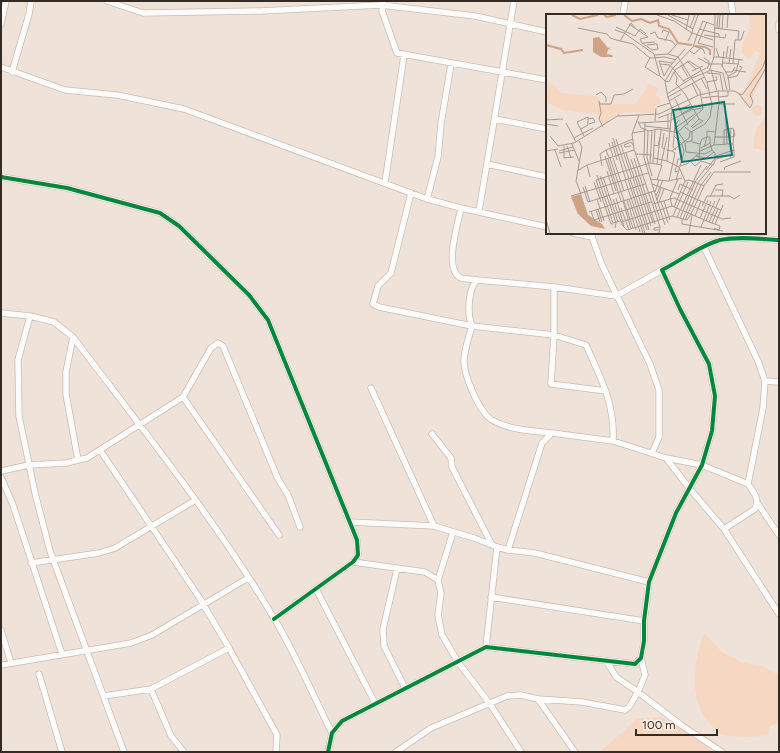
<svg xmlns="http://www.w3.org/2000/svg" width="780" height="753" viewBox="0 0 780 753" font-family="Figtree,sans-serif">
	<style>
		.green { fill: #f5d7c2 }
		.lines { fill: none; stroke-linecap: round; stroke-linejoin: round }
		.minor-casing { stroke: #c7bdb6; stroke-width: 7 }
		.minor { stroke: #fdfbf9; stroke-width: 5.5 }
		.cycleway-casing { stroke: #ffefe5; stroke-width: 6 }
		.cycleway { stroke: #00873e; stroke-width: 4 }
		.inset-river { fill: none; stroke: #cea385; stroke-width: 2 }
		.inset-road { fill: none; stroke: #a59991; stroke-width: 1 }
		.view { fill: #0f766e; fill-opacity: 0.15; stroke: #0f766e; stroke-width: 2 }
		.inset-edge { fill: none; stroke: #352b25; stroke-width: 2 }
	</style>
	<rect width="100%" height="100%" fill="#efe2d9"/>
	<!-- green -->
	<path class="green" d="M704,633L722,652L743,663L760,665L779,675V723L769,726L768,735C753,737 736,738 721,734C718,733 715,729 712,726C688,703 693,662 704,633Z
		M661,717L702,739L712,752H600L637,719Z"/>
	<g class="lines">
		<!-- minor casing -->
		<g class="minor-casing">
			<path id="minor" d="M107,1L143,13L261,11L381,5L475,16L547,32
				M384,1L382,11L397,53L547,80
				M731,1L733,15
				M623,15L625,1
				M1,24L6,1
				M779,24V30
				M1,67L65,90L117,95L184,109L427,199L461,208L547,227
				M12,72L29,14L31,1
				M495,119L547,129
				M487,164L547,177
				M1,177L67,188L160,213L179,226L249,295L268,320L357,540L358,555L353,562L274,619
				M385,183L404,55
				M411,193L391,273L378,286L373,304L379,307L472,326C469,336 465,348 464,359C463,374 479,412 492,420C509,430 533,431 552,433
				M427,199L438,157L441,124L451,64
				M461,208C458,223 443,270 461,278C465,279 472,279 477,280
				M479,211L514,1
				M573,233L592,237
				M593,233L592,237L602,265L650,364L659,390V437L652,453
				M704,247L758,361L765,381L763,408L748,484C754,493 760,499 755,509L724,529
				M554,287L477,280C468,289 467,314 472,326L554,335L551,384L606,391
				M1,313L30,316L54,322L73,337C143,430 219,524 278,625C298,660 314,697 332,733
				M30,316L18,360L19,416L35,493L50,551L124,752
				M73,337L66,372V394L78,460
				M765,381L779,382
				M371,388L434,526
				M183,397L211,348L218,343L223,346L278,479L288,495L300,527
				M432,434L451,458L452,467L491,543
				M613,441C615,404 601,379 586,345L554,335V287L616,296L662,270
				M100,450L199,597L229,648L277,735L276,752
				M666,458L690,489L724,529L779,614
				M1,471L29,465L66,463L87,458L183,397L279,535
				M1,477L13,505L62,654
				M758,504L779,535
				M350,522L434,526L474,538L497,547L486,647
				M497,547L508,550L535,553L649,582
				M508,550L542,443L552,433L613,441L666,458L702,465L748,484
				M353,562L425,572L438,580L441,594L438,615L442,635L458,662L490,704L521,752
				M31,563L99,553L115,548L194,501
				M397,569L383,629L384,646L405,688
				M438,580L453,532
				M316,589L375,703
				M491,597L644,621
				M1,630L11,663
				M607,662L616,677L638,692L645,675L641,658
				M1,665L131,643L152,635L248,578
				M39,674L62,752
				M151,689L171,736L184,752
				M104,696L151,689L229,648
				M538,699L575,752
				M328,752L332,733L342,721L486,647L635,664L641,658L644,641V621L649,582L676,513L702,465L712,431L715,396L709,364L680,309L662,270C680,261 701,245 720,240C738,236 760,239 779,240
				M396,752L431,728L507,696L521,695L538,699L582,702L625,710L629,707L638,692L681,725L722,752"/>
		</g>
		<!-- minor -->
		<use href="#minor" class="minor"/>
		<!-- cycleway casing -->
		<g class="cycleway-casing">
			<path id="cycleway" d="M1,177L67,188L160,213L179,226L249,295L268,320L357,540L358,555L353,562L274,619
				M328,752L332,733L342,721L486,647L635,664L641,658L644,641V621L649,582L676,513L702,465L712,431L715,396L709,364L680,309L662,270C680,261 701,245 720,240C738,236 760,239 779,240"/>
		</g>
		<!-- cycleway -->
		<use href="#cycleway" class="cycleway"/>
	</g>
	<!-- overview -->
	<g transform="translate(546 14)">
		<rect width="220" height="220" fill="#efe2d9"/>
		<path d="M203,1H220V54L203,92L199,91L196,84L214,39L209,37L203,46L196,39V32L204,14ZM0,64L16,79L53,83L54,88L59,90H90L103,70L112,74L110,83L113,82L115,89L109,92L106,99L80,98L69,102L58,111L50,100L16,96L0,88ZM205.5 96a5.5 5.5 0 1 1 11 0a5.5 5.5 0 1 1-11 0ZM220,101V137L207,134L209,118Z" fill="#f5d7c2"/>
		<path d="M53,23L62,34L65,33L63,34L65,36L62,35L61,40L66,41L67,43H55L47,38V24ZM35,180L42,201L56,210L59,215L45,212L32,200L25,183Z" fill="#cea385"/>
		<path class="inset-river" d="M26,1L34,5L52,1M58,1L61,3L70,1M78,1L86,7L95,5L104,9L112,6L113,12L123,15L132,29L146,31M0,31L15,35L18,39L37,36M149,32L159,33L164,36V41"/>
		<path class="inset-road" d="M111,1L128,7L146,19L142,27M122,1L147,15L146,19L167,26M126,1L142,6M161,8L152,29L167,33M83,10L102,23M70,13L89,22M32,14L61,20L64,24L74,27M144,14L149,1M168,14L193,17M171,14L172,1M173,14L174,1M181,14L182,1M90,15L85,9L74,27L87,30L104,44L119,43L130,46M147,15L152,1M153,15L173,20V23M176,15L177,1M69,16L78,19L108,40L114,62L119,67L122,84M140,16L143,1M116,19L117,16L123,18L119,27M104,20L109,18L112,24L126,27L130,32M151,21L157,7L168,11M158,21L179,24L180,20M89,22L94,15L100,20M192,26H195L198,17M96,29L106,36L112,35L111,30L101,31M96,29L94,25L102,23M97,29L109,28M148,32L157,35L159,40M144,37L148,40L155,34M122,40L131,30M108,41L122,40L132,43L154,77L157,95L132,118M168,43L169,1M173,43L197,46M104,44L99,53L113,62M152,44L163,50V47L158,44M180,44L182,32M113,47L118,62M113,47L127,49M141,47L150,55M177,49L193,50M183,49L185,35M187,49L189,26H192L193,17M114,50L124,51L139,69M135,51L142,63M176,53L178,37M161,55L163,50H175L182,62L184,76M164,56L177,59L181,76M165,56L171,77M187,56L200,58M146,57L157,52M128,58L131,64L130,70L139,80L153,105L145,113M179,58H186L189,53M161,59L174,60L177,77M118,62L124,52L139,35M182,62L190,58L193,46M155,64L161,75M181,64L191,62L196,53L193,52M119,67L123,68L129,56L143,47L154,54L161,68L166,91L164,103L159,110L145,118L139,113M119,67L127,54L147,33L151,21M137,67L160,54M161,68L171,66L170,62M146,69L152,82M121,80L146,64L163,57L168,43H173L170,34M193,80L204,94L207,88L204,81L220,54M50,81L55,78L60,83V88M122,83L126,95L121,147L133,153L139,167L143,166L158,172M122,83L158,63M172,83L182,82V77M156,84L172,82M129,85L142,111M53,87L55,99L53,105L57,113M123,87L135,80M53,90H65L68,81L78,80L87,75M173,90H189M111,93L124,89M133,96L145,90M135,100L146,94M93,101L86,120L88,135L114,213L113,219M72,102L113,100L153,81L172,77H188L196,81L217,53L220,44M112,104L126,99M42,105L47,104L49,108L43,110M0,106L17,105M125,106L145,96L157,94M92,107L95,114L103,117L112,115L133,119L139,128L140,138L159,140L166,136L169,139V148L152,169L137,205M109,107L110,94M99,108L98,144L112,189M20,109L30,128M93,109L125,107M0,110L12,112M99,112L125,115M122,114V101M146,114L157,107L153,105M35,115L42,111V103L31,108L38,122M128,115L149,100M102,117L101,144L106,162M86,119L99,117M118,119L116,134L118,135M4,122L12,132L28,129L73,101M128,122L136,130L138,138L130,166M168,123H185L189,122L187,114L178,116V131M28,124L47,114M67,124L80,166M70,125L83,165M33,127L36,133L30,167L35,180M66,128L71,146M140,128L146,127V117M146,128L154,130L153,144M63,129L67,143M26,130L33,147M154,130L156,125L161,123V117L169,118M181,130H187L188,116M184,130L185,114M75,131L86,164M108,131L112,132L114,123M168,131L173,89L172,77M18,132V144L28,143M21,132L25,144M85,132L79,133L78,131L85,128L87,131M158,133L161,123H164V129M155,134L164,129L166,136M9,136L15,153M120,136L126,137L143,124L144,118M130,136L127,133L129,111L133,106M0,137L12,135M13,137L27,133M154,137L168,131L181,130L179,91M13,139L29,136M80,139L88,163M90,140L106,141M59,142L70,177M150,142L160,144L168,138M170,142L188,136L187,130M63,144L60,136L87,125M64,144L87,214M67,144L78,177M88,144L109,210M108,144L121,147M62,145L75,187M85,145L107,209M170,145L184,141L185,144M144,147L149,152L155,147L168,151M174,148L188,143V136M104,149L106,117M107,149L109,116M111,150L115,116M115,150L121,123M41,151L44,163M56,152L54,140L60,136M133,152L141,150L152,140M160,156L170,143M178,156L179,153L195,147M31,157L41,151L88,136M61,157L68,180M132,157L129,158L132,145H135M51,161L67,209L74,207M54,162L70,209L69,214M57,163L72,208M89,163L95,181M87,164L103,216M82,165L99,219M84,165L101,216M104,165L122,167L136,164M79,166L97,219M123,167L129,139L126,137M48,168L55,188M106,170L133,180M155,171L165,158M39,172L44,188M37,173L42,188L99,170M132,176L134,170L147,176M169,176H177L176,183M105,178L114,205M109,178L113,166M134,178L175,196L177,191M95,181L105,212M25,182L102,159M110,182L117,166M164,183L170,171L177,170M70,184L78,212M51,185L58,207M67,185L76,211L81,216L126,202L141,206L145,200M83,185L94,218M81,186L90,216M111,186L115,174M77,187L85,215M118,187L124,206M113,188L118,175M115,188L122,209M112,189L119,211M107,190L128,184L176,205L185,204M126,192L124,184L132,165M156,192L161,182H184L188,185L194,181M128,193L139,167M75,194L83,216M52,195L56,208M50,196L54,208M45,197L48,206L105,188M43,198L108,177M145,200L158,172L168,158H205M127,202L142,168M149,202L155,187M131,203L155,151M134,204L149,168L161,152M154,204L162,186M136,205V210L177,217M0,206L4,219M139,206L155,171M160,207L169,187M75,208L126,192L163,208L174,184M163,208L174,212L173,216L168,214M166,209L172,195M67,210H65L50,166L104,149L116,151L111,166M169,210L175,196M155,213L165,187M113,216H108V214L114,213M143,219L146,201"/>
		<path class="view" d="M178,88L186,141L136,148L127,96Z"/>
		<rect width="220" height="220" class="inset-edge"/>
	</g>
	<!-- border -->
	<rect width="780" height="753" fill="none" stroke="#352b25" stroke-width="4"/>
	<!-- scale -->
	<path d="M636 729v6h81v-6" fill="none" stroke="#352b25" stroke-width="2"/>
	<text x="642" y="729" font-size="12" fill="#352b25" stroke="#ffefe5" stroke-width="3" paint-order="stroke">100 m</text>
</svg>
